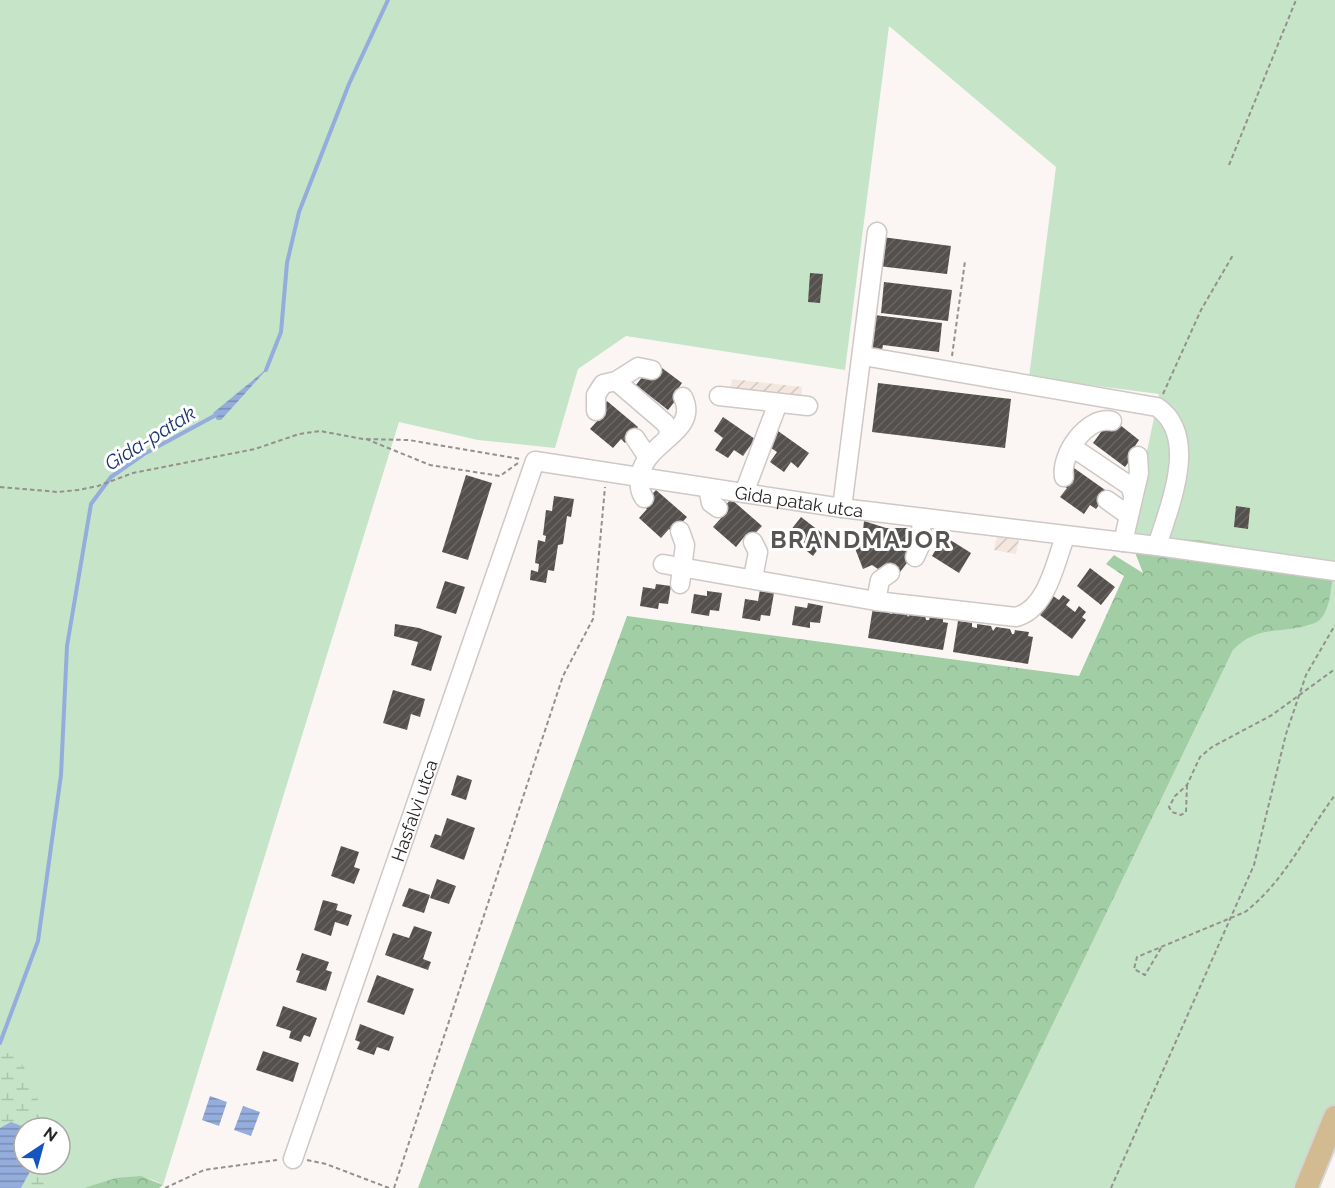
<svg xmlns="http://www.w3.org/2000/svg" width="1335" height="1188" viewBox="0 0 1335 1188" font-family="Raleway,sans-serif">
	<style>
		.industrial { fill: url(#industrial-furrows) }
		.grass { fill: #c6e4c7; fill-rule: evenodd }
		.forest { fill: url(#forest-crowns) }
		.wetland { fill: url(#wetland-marsh) }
		.water { fill: url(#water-rules) }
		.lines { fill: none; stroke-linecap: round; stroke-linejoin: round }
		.stream { stroke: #94addc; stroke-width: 4 }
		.building { fill: url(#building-hatch) }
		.minor-casing { stroke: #cec8c6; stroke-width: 21 }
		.major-casing { stroke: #d4d4d3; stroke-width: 26 }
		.path { stroke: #94908e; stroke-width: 2; stroke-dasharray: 4.5 3; stroke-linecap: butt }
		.minor { stroke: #fff; stroke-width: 18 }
		.major { stroke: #d2bb91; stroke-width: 22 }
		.labels { text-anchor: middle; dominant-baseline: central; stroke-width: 6; stroke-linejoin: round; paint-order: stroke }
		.street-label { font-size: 18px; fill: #282625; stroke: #fff }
		.water-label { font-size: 20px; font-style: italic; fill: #18346c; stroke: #fff }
		.district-label { font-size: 24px; font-weight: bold; letter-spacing: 1.5px; fill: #595553; stroke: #fff }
	</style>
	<defs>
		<pattern id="industrial-furrows" width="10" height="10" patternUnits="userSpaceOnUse" patternTransform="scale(1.5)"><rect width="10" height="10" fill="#f4e7e0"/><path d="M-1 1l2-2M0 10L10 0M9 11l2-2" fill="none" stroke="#d1c6c0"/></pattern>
		<pattern id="forest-crowns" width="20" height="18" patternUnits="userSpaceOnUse" patternTransform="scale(1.5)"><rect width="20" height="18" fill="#a2cea5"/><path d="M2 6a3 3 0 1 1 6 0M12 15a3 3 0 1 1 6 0" fill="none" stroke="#8cb18e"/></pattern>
		<pattern id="wetland-marsh" width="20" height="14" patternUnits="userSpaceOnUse" patternTransform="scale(1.5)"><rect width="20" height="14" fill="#c6e4c7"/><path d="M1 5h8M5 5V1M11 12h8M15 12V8" fill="none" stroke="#aac3ab"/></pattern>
		<pattern id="water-rules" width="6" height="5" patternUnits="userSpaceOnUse" patternTransform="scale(1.5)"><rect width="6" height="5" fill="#94addc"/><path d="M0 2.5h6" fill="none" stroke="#798db2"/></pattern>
		<pattern id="building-hatch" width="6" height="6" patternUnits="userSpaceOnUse" patternTransform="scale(1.5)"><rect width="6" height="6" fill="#54504d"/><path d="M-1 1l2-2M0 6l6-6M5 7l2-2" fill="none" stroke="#696664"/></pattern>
	</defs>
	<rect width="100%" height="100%" fill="#fbf6f3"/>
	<!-- industrial -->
	<path class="industrial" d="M732,379L802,387L801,402L730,393Z
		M997,536L1019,540L1016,554L994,550Z"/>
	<!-- grass -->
	<path class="grass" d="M0,0H1335V1122L1307,1188H974L1233,650C1254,628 1282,629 1311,625L1273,554L1200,540L1129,537L1159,394L1029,377L1056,167L889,26L845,370L626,336L578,369L555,448L478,440L399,422L163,1185C135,1168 112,1183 83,1188C59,1188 25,1188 0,1188ZM24,1128H60V1164H24Z"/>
	<!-- forest -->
	<path class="forest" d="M1129,537L1200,540L1334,565C1331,582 1332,612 1317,622C1286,636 1260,622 1233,650L974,1188H418L627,616L1079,676L1124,576L1106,564L1114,555L1143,573Z
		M141,1176L163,1185L159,1188H84L116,1178Z"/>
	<!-- wetland -->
	<path class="wetland" d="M9,1053C34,1066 35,1106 51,1128H27L11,1122L0,1128V1054Z
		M34,1164H53L42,1188H21Z"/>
	<!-- water -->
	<path class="water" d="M269,367L221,420H217L213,413Z
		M210,1096L227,1102L219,1126L202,1120Z
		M243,1106L260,1112L251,1136L234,1130Z
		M11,1122L27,1128H24V1164H34L21,1188H0V1128Z"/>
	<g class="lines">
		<!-- stream -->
		<path class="stream" d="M266,370L281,332L287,263L299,212L349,84L388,0
			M0,1043L38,941L61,775L67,646L91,504L111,477L144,454L216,415"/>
	</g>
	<!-- building -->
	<path class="building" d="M882,237L951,246L947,274L878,266Z
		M810,273L823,274L820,303L808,302Z
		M884,282L952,290L948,321L881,313Z
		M874,315L942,323L939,352L883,345L882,350L871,349Z
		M658,365L682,383L675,393L679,396L668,410L636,385L647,371Z
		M878,383L1011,399L1005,448L872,432Z
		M607,401L638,427L625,443L621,439L613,448L590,429L598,420L594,416Z
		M723,417L755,439L743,456L734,450L728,458L715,450L723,438L714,431Z
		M1115,421L1139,440L1133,449L1136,452L1125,467L1093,443L1104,428L1108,431Z
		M778,431L809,453L798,468L791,462L784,472L770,462L777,452L768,446Z
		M1074,468L1108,492L1096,509L1090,505L1084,514L1060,497L1067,488L1062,485Z
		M466,475L492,483L468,560L442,552Z
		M656,490L687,517L673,532L669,529L661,538L639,518L647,509L642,505Z
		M554,496L574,499L571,517L567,516L563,544L558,545L554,571L548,570L546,583L530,580L531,570L538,572L539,564L535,563L538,540L545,542L546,536L543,535L546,510L552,511Z
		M731,499L762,526L748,541L744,537L736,547L713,527L722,517L718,514Z
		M1236,506L1250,508L1248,529L1234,527Z
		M801,517L827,537L813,556L787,535Z
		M864,521L886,528H909L907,545L916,551L897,576L881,571L872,565L863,569L853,543L862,540Z
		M944,536L971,553L959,573L932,556Z
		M1090,568L1115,587L1101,605L1077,586Z
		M445,581L465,587L456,614L436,608Z
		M656,584L671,586L668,604L659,603L658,609L640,606L643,587L655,589Z
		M761,584L775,587L770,616L761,615L760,621L742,618L745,599L758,601Z
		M707,591L722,593L719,611L710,610L709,616L691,613L694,594L707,596Z
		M1063,595L1070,600L1066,605L1075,612L1079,606L1086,612L1082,617L1086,620L1072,639L1040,615L1053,596L1059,600Z
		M808,603L823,606L820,623L810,622V628L792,625L795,606L807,608Z
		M873,607L887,609L889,613L892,614V610L906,612L908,617L911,613L925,615L926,620H929L930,616L943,618V622L948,623L943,650L868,638Z
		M958,621L972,623V627L977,628V624L991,626L993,631L996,627L1010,629L1012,634H1014L1015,630L1029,632L1028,636L1033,637L1028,664L953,652Z
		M395,624L419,628L442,636L431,671L411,665L418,642L394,636Z
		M393,690L425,699L420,717L411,714L407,730L383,723Z
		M457,775L472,780L466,800L451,795Z
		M447,818L475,828L464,860L430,847L435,834L441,836Z
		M341,846L359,852L354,867L360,869L354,884L331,876Z
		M437,879L456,886L449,904L430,898Z
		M409,888L430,895L424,913L402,906Z
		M323,900L338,904L336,910L352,915L348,926L335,922L331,936L314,930Z
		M414,926L432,932L423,959L431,962L428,970L385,955L393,933L409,938Z
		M302,953L329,962L326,970L332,972L326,991L296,982L300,971L296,970Z
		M377,975L414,989L404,1015L367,1002Z
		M283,1006L317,1018L310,1037L304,1035L301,1042L289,1038L291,1031L276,1026Z
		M360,1024L394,1037L389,1051L377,1047L374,1055L357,1049L360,1042L355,1040Z
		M263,1051L299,1063L293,1082L256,1070Z"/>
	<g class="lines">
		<!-- minor casing -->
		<g class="minor-casing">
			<g id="minor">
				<path d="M863,356L1157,407C1200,436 1169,507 1157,546"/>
				<path d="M616,381L665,423L669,429L668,437"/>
				<path d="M719,396L808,406"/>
				<path d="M596,411V395L603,384L616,381L638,367L652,370"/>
				<path d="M635,438L647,456"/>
				<path d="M1072,447L1130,486L1133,495"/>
				<path d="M1064,477C1060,455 1087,415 1112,421"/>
				<path d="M708,488L711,503L718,508"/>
				<path d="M744,493L778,403"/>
				<path d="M644,498C640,492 639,487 640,480C640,442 701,434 683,397"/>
				<path d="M1107,500L1128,515"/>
				<path d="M842,508L877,232"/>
				<path d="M680,531L685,545L680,584"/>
				<path d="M1123,542L1139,473L1138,456"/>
				<path d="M915,557L920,546L922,518"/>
				<path d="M663,564L876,601L1016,617C1047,609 1055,563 1065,537"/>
				<path d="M753,578L758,552L753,542"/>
				<path d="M876,601L880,580L890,573"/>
				<path id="s1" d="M293,1159L535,461L842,508L1157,546L1335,571"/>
			</g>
		</g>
		<!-- major casing -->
		<g class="major-casing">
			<path id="major" d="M1306,1188L1335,1117"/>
		</g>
		<!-- path -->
		<path class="path" d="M1229,165L1296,0
			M952,356L965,261
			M1163,394L1201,310L1233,255
			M366,439L430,465L500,476L518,463
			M0,487L58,492L78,490L98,486L133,473L255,449L299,434L320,431L363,439L409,440L520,459
			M1187,785L1186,812L1181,815L1172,812L1169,807L1175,796L1187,785L1200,757L1212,747L1272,715L1335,669
			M1161,948L1145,975L1134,969L1137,957L1245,912C1285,881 1306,834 1335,795
			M307,1160L326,1164L389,1188
			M165,1188L204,1170L277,1160
			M394,1188L563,676L593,619L605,487
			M1111,1188L1254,865L1286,734L1306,675L1335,625"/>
		<!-- minor -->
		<use href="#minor" class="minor"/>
		<!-- major -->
		<use href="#major" class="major"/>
	</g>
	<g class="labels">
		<!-- street labels -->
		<g class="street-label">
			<text stroke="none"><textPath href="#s1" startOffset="1006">Gida patak utca</textPath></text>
			<text stroke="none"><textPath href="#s1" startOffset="369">Hasfalvi utca</textPath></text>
		</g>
		<!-- water labels -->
		<g class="water-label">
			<text transform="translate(150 438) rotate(-32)">Gida-patak</text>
		</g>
		<!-- district labels -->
		<g class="district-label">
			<text x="861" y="539">BRANDMAJOR</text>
		</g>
	</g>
	<!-- north arrow -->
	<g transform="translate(42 1146) rotate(36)"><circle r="28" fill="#ffffff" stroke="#a9a8a8" stroke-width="1.5"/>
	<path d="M0-4.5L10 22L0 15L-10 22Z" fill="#1354bf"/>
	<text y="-9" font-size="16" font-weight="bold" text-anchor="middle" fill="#282625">N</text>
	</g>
</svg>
